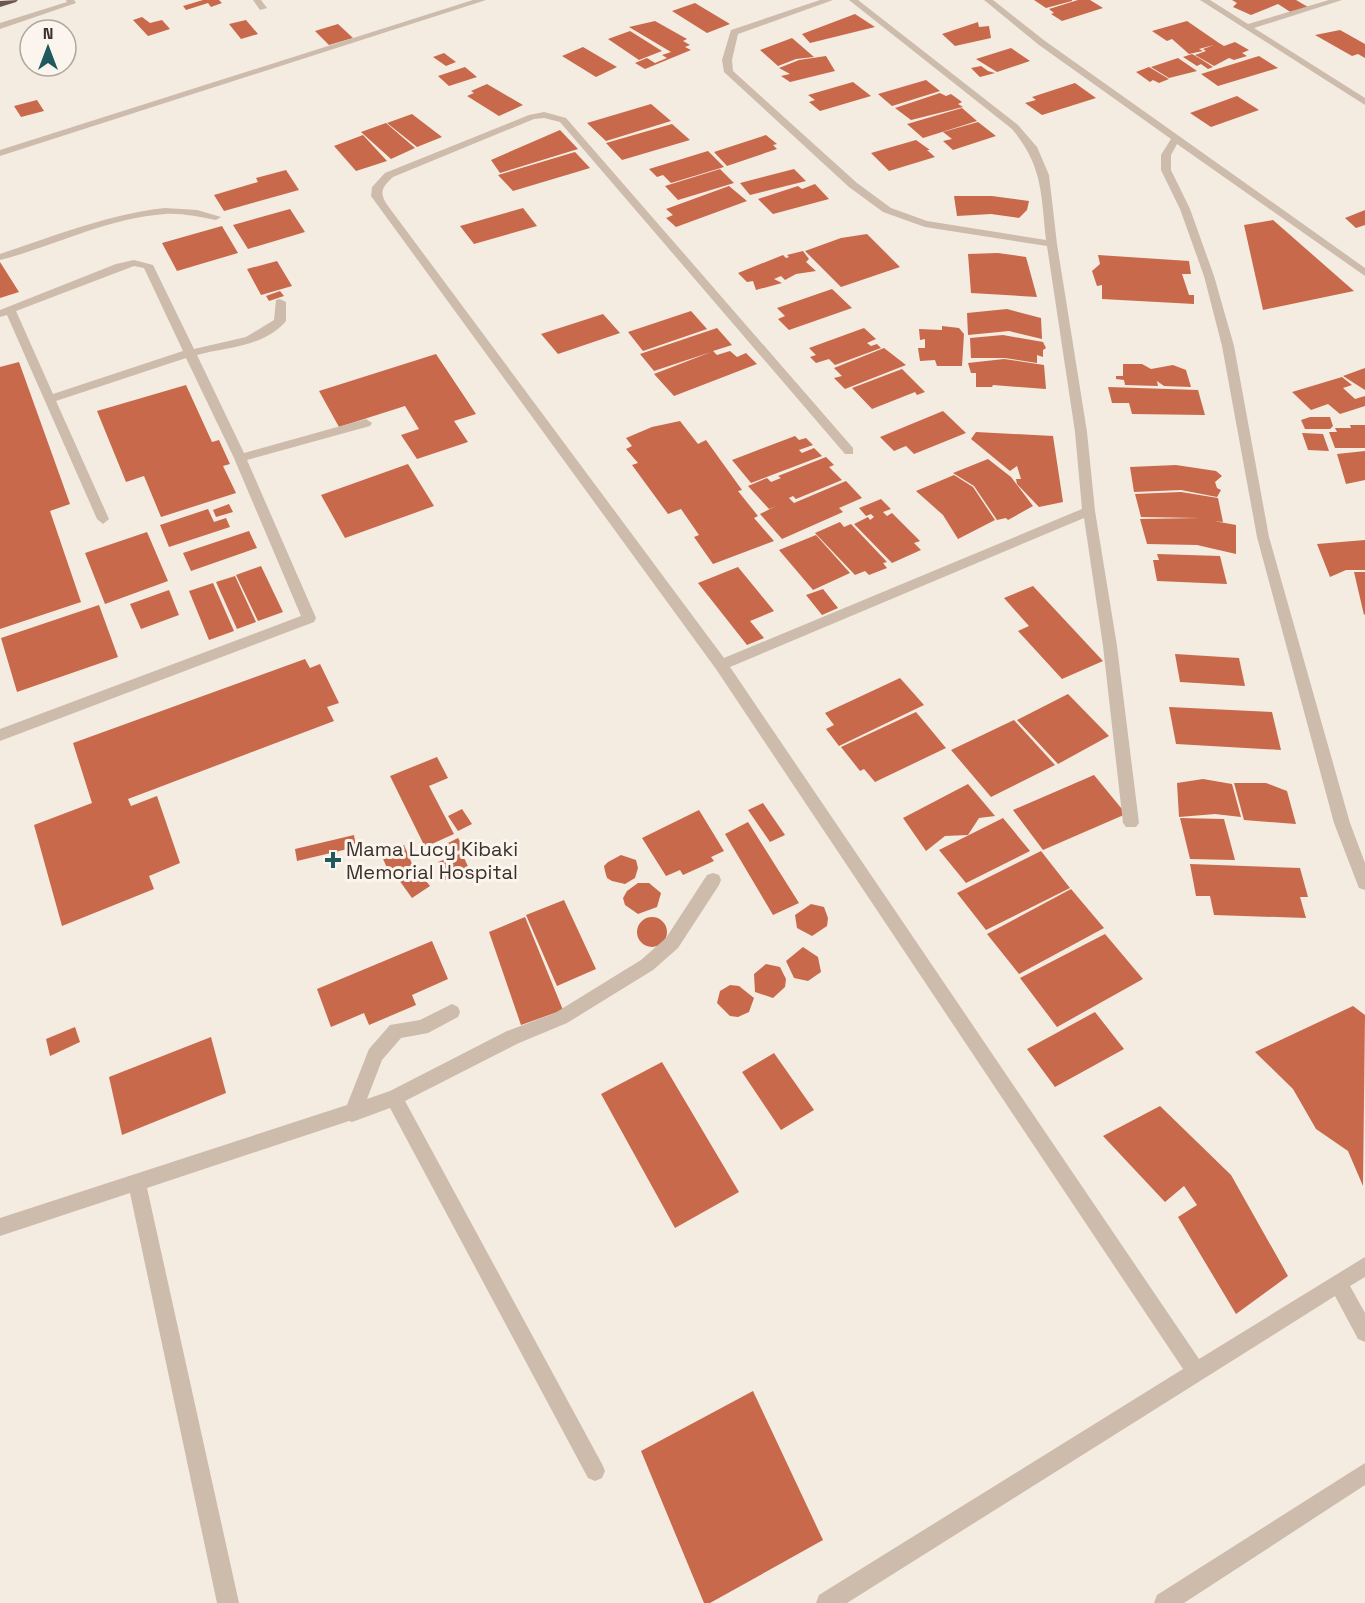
<svg xmlns="http://www.w3.org/2000/svg" width="1365" height="1603" viewBox="0 0 1365 1603" font-family="'Space Grotesk',sans-serif">
	<style>
		.building { fill: #c8694b }
		.lines { fill: none; stroke-linecap: round; stroke-linejoin: round }
		.service { fill: #cdbbac; fill-rule: evenodd }
		.minor { fill: #cdbbac; fill-rule: evenodd }
		.trunk { fill: #6c584f; fill-rule: evenodd }
		.poi-dot { fill: #1f5a5e; stroke: #fbf5ee; stroke-width: 2 }
		.labels { text-anchor: middle; dominant-baseline: central; stroke-width: 6; stroke-linejoin: round; paint-order: stroke }
		.poi-label { font-size: 20px; fill: #3b302b; stroke: #fbf5ee; text-anchor: start }
	</style>
	<rect width="100%" height="100%" fill="#f4ebe1"/>
	<!-- building -->
	<path class="building" d="M203,0H219L222,3L211,7L208,3L186,10L183,6Z
		M1034,0H1072V1L1046,8Z
		M1078,0H1090L1103,8L1062,21L1051,14L1054,13L1049,9Z
		M1232,0H1296L1308,7L1292,13L1278,4L1251,15L1233,7L1237,3Z
		M695,3L730,24L707,33L672,11Z
		M855,14L875,27L810,43L802,34Z
		M142,17L150,23L162,20L170,29L148,36L133,20Z
		M246,20L258,34L241,39L229,24Z
		M655,21L687,39L683,41L690,45L685,47L691,50L645,69L635,63L647,58L655,63L667,58L662,55L671,52L629,27Z
		M1187,21L1219,43L1224,46L1235,42L1249,50L1242,53L1247,56L1234,60L1229,58L1214,66L1195,55L1206,51L1203,49L1214,45L1199,49L1203,51L1189,54L1172,39L1167,41L1152,31Z
		M978,22L979,27L989,26L991,38L955,46L942,34Z
		M338,24L353,38L329,45L315,31Z
		M1340,30L1365,44V58L1358,54L1352,56L1315,35Z
		M630,31L662,51L639,60L608,39Z
		M792,38L814,57L796,59L778,66L760,50Z
		M583,47L617,67L596,77L562,56Z
		M1011,48L1030,61L997,72L976,59Z
		M444,53L456,62L446,66L433,57Z
		M1192,54L1199,58L1213,67L1208,69L1201,64L1197,66L1183,57Z
		M826,56L835,71L790,82L781,76L790,74L779,68L799,60Z
		M1259,56L1278,68L1218,86L1201,74Z
		M1178,58L1197,71L1169,78L1151,67Z
		M981,66L988,71L995,73L980,77L971,68Z
		M465,67L477,77L449,86L438,76Z
		M1149,67L1169,79L1159,83L1153,80L1150,82L1136,72Z
		M926,80L940,91L892,106L878,94Z
		M853,82L871,96L820,111L809,102L815,100L808,95Z
		M1075,83L1096,98L1042,115L1025,103L1036,100L1032,97Z
		M487,84L523,105L499,116L467,96L474,93L471,91Z
		M940,93L946,96L951,94L962,102L958,104L963,107L911,120L895,108Z
		M1237,96L1259,110L1211,127L1190,113Z
		M37,100L44,111L21,117L14,106Z
		M651,104L671,121L606,141L587,123Z
		M962,108L977,121L923,138L907,124Z
		M412,114L442,137L417,147L387,123Z
		M978,122L996,136L953,150L943,141L952,139L943,132Z
		M386,123L415,148L391,159L361,132Z
		M672,124L690,140L622,160L606,143Z
		M560,130L578,149L500,173L491,160Z
		M363,135L387,161L356,171L334,146Z
		M766,135L777,144L773,145L777,149L727,166L714,152Z
		M916,140L930,150H927L935,157L889,171L871,153Z
		M708,151L724,167L671,183L663,175L657,177L649,169Z
		M575,152L590,168L513,191L498,175Z
		M720,169L734,183L678,200L665,186Z
		M794,169L806,181L750,195L740,183Z
		M286,170L299,190L224,211L214,195L258,182L256,178Z
		M815,184L829,199L773,214L758,199L798,186L802,189Z
		M729,186L747,201L676,227L666,218L673,215L666,209Z
		M954,196H992L1029,201L1027,210L1019,218L991,214L957,216Z
		M523,208L537,226L474,244L460,226Z
		M290,209L305,232L248,249L233,225Z
		M1365,210V225L1356,228L1345,218Z
		M1273,220L1354,291L1263,310L1244,225Z
		M222,226L238,253L177,271L162,243Z
		M867,234L900,267L841,287L805,251L841,238Z
		M803,251L809,259L806,262L816,271L796,274L785,280L781,276L774,279L782,283L756,290L753,281L747,282L738,273L783,255L786,258L789,257L787,255Z
		M998,253L1026,257L1037,297L971,293L968,254Z
		M1098,255L1189,261L1191,274H1182L1189,295H1194V304L1102,299V285L1097,286L1092,271L1100,264Z
		M277,261L292,286L261,295L247,269Z
		M0,262L19,292L0,298Z
		M832,289L852,308L789,330L778,319L785,316L777,308Z
		M280,291L284,296L269,301L266,296Z
		M1007,309L1041,318L1042,339L1009,331L968,335L967,313Z
		M691,311L707,329L643,351L628,332Z
		M603,314L620,333L558,354L541,334Z
		M942,326L959,328L964,334L962,366H937L935,360L920,361L918,348H925V339L920,340L919,329L942,330Z
		M717,328L732,345L713,351L717,355L730,351L737,357L746,353L757,364L674,396L654,374L711,352L654,371L640,354Z
		M864,328L876,339L867,343L871,346L877,344L881,348L835,365L829,359L816,363L810,357L816,355L809,348Z
		M1003,335L1043,342L1046,348L1043,350V357L1037,355V363L1005,358H971L970,338Z
		M884,348L906,365L845,389L834,378L842,376L834,368Z
		M436,354L476,414L454,421L468,442L417,459L401,435L419,429L405,406L339,427L319,391Z
		M1004,359L1044,365L1046,389L993,385L992,387H976V373H971L968,363Z
		M19,362L70,504L50,511L81,602L0,629V367Z
		M1123,364H1142L1151,369L1173,365L1186,370L1191,387L1164,386L1157,381L1158,386L1125,385L1124,380L1116,379V376H1123Z
		M1365,368V390L1343,376Z
		M902,369L925,392L917,395L915,392L872,409L852,388Z
		M1342,377L1352,385L1343,388L1355,399L1365,396V406L1340,414L1328,404L1311,410L1292,392Z
		M186,385L212,442L219,440L230,464L223,466L236,493L161,517L144,476L126,482L97,411Z
		M1108,387L1198,390L1205,415L1132,414L1129,403H1112Z
		M943,411L966,433L914,454L906,446L894,451L880,437Z
		M1310,417H1330L1333,426L1330,429H1305L1301,420Z
		M680,421L698,444L706,440L742,490L738,491L758,516L754,518L774,541L713,564L694,537L699,535L681,509L668,514L632,465L638,463L626,449L632,446L626,438L652,427Z
		M1350,425H1365V448H1335L1329,432H1337L1335,428H1351Z
		M976,432L1053,436L1063,502L1039,507L1017,484L1016,479H1021L1017,466L1010,471L971,439Z
		M1302,433L1323,434L1329,451L1308,450Z
		M795,436L799,440L806,438L813,445L799,450L802,453L814,448L822,456L751,483L732,460Z
		M1365,451V480L1346,484L1337,454Z
		M826,457L834,465L829,467L842,480L796,499L793,496L789,498L794,503L846,481L862,498L839,508L843,512L782,539L760,514L776,506L769,509L748,486L767,478L771,482L781,478L778,476Z
		M988,459L1011,477L1033,506L1008,520L1006,518L997,520L974,486L953,473Z
		M408,464L434,506L345,538L321,495Z
		M1176,465L1216,471L1222,476L1215,482L1217,488L1221,490L1217,497L1181,490L1134,492L1130,467Z
		M954,475L973,487L995,520L958,539L943,515L916,491Z
		M1181,492L1218,498L1223,522L1214,521L1236,525V554L1197,545L1147,544L1140,519L1200,518L1141,517L1135,494Z
		M881,499L891,509L883,512L887,516L892,513L920,541L914,543L921,550L892,563L854,524L868,517L870,520L874,517L871,514L866,516L859,508Z
		M229,504L233,512L216,517L213,510Z
		M208,509L214,522L226,518L230,527L169,547L160,525Z
		M840,522L844,527L851,524L887,562L883,563L887,568L869,575L865,571L855,575L815,533Z
		M249,531L257,548L191,571L183,553Z
		M147,532L168,581L105,604L85,553Z
		M816,535L850,573L813,590L779,550Z
		M1365,540V570H1346L1330,577L1317,544Z
		M1157,554L1220,556L1227,584L1157,581L1153,560H1159Z
		M261,566L283,612L258,621L236,575Z
		M738,567L774,611L750,621L764,638L747,645L698,583Z
		M1354,572H1365V614L1364,615Z
		M235,576L256,622L237,629L216,582Z
		M213,583L234,631L209,640L189,591Z
		M1033,586L1103,661L1062,679L1018,631L1029,626L1004,598Z
		M823,589L838,608L822,615L806,595Z
		M169,590L179,615L141,629L130,604Z
		M99,605L118,657L17,692L1,638Z
		M1175,654L1239,658L1245,686L1180,682Z
		M305,659L310,668L320,664L339,703L327,707L334,721L128,799L131,806L157,796L180,863L149,876L154,889L62,926L34,825L92,803L73,743Z
		M900,678L924,705L839,746L826,729L834,725L825,713Z
		M1068,694L1109,736L1058,764L1017,720Z
		M1169,707L1272,712L1281,750L1176,744Z
		M916,712L946,748L875,782L864,769L860,771L841,747Z
		M1014,720L1055,765L991,797L951,750Z
		M437,757L448,778L429,786L454,834L425,847L390,776Z
		M1094,775L1126,814L1043,850L1013,810Z
		M1203,779L1232,784L1241,817L1215,814L1179,817L1177,783Z
		M1234,783H1266L1287,791L1296,824L1244,820Z
		M968,784L995,816L979,818L968,835L945,836L926,851L903,818Z
		M763,803L785,835L770,842L748,810Z
		M462,809L472,824L458,831L448,816Z
		M699,810L724,851L711,857L714,861L683,875L680,870L666,876L642,838Z
		M1003,818L1030,851L966,883L939,850Z
		M1180,818L1224,819L1235,860L1190,859Z
		M748,822L799,903L773,915L725,834Z
		M354,835L356,847L297,861L295,849Z
		M458,838L464,848L445,857L438,848Z
		M404,845L413,866L390,875L381,854Z
		M1041,851L1070,888L986,930L957,893Z
		M462,853L470,871L445,880L438,862Z
		M621,855L636,860L638,868L635,878L625,884L612,881L607,878L605,871L604,866L608,862Z
		M1190,864L1300,868L1308,897H1300L1306,918L1214,915L1210,896H1196Z
		M417,870L430,886L412,898L399,880Z
		M638,883H649L661,893L657,907L638,914L625,905L623,898L627,891Z
		M1071,889L1104,928L1019,974L987,934Z
		M564,900L596,969L557,986L526,915Z
		M811,904L824,907L828,918L827,926L812,936L797,928L795,915Z
		M525,917L563,1010L521,1025L489,932Z
		M637 932a15 15 0 1 1 30 0a15 15 0 1 1-30 0Z
		M1105,934L1143,979L1057,1027L1020,978Z
		M432,941L448,979L412,995L416,1005L369,1025L364,1013L331,1027L317,989Z
		M803,947L818,957L821,972L808,981L794,978L786,961Z
		M766,964L780,967L786,979L785,987L773,998L755,992L754,974Z
		M730,985L739,986L754,998L749,1012L738,1017L730,1016L717,1003L720,991Z
		M1353,1006L1365,1015L1363,1186L1348,1151L1316,1129L1293,1089L1255,1052Z
		M1095,1012L1124,1049L1055,1087L1027,1049Z
		M75,1027L80,1042L50,1056L46,1039Z
		M211,1037L226,1093L122,1135L109,1077Z
		M774,1053L814,1110L781,1130L742,1072Z
		M662,1062L739,1192L675,1228L601,1094Z
		M1160,1106L1231,1175L1288,1276L1236,1314L1178,1217L1197,1205L1184,1186L1165,1202L1103,1136Z
		M753,1391L823,1540L710,1603H704L641,1451Z"/>
	<g class="lines">
		<!-- service -->
		<path class="service" d="M66,0H74L76,3L0,29V23L67,2Z
			M253,0H261L267,8L260,10Z
			M473,0H486L0,156V150Z
			M165,208L197,210L221,217L216,220C199,217 182,213 165,214C107,218 55,246 0,260V254C55,236 108,214 165,208Z
			M134,260L153,265L194,349L246,337L274,320L276,300L280,299L286,302V321C264,347 227,347 197,355L244,453L366,419L372,423L370,426L247,460L316,618L314,622L0,741V729L301,616L234,458L186,358L56,401L109,519L103,524L97,519L7,315L0,317V310L116,264ZM134,266L144,268L183,351L53,394L16,311Z
			M713,873L719,875L721,880L719,885L678,948L653,970L567,1023L519,1043L405,1101L602,1464L605,1471L602,1478L595,1481L588,1478L390,1108L352,1122L349,1121L147,1188L239,1603H217L130,1193L0,1236V1218L347,1105L369,1049L390,1025L420,1020L452,1004L458,1007L460,1012L458,1017L428,1033L401,1038L382,1060L367,1099L390,1091L507,1031L555,1013L641,960L666,938L707,875Z"/>
		<!-- minor -->
		<path class="minor" d="M820,0H833L738,34L732,60L733,71L857,183L891,208L927,221L1046,240C1041,194 1043,166 1012,129L849,0H858L1018,125L1037,147L1049,175L1057,244L1087,432L1095,511L1117,646L1139,823L1136,827H1126L1123,823L1103,646L1084,518L730,667L1199,1359L1365,1257V1277L1350,1286L1365,1313V1342L1358,1339L1335,1296L847,1603H816L819,1595L1183,1369L716,669L371,196L372,187L385,173L529,115L544,112L566,118L853,448V454H845L560,122L544,118L534,119L393,177C381,188 379,193 388,206L724,658L1082,509L1075,432L1047,246L925,227L883,212L849,187L724,72L722,60L731,30Z
			M984,0H993L1045,41L1365,268V276L1177,144L1171,155V170L1190,209L1214,276L1234,346L1269,537L1350,823L1365,863V890L1359,888L1357,883L1334,823L1257,537L1222,346L1204,276L1180,209L1161,170V155L1171,139L1039,45Z
			M1200,0H1210L1248,24L1329,0H1342L1254,28L1365,98V105Z
			M1365,1463V1485L1184,1603H1154L1157,1595Z"/>
		<!-- trunk -->
		<path class="trunk" d="M18,0L16,2L0,7V1Z"/>
	</g>
	<!-- markers -->
	<path class="poi-dot" d="M330 851h6v6h6v6h-6v6h-6v-6h-6v-6h6z"/>
	<g class="labels">
		<!-- poi labels -->
		<g class="poi-label">
			<text x="346" y="849">Mama Lucy Kibaki<tspan x="346" dy="23">Memorial Hospital</tspan></text>
		</g>
	</g>
	<!-- north arrow -->
	<g transform="translate(48 48)"><circle r="28" fill="#fbf5ee" stroke="#aea6a0" stroke-width="1.5"/>
	<path d="M0-4.5L10 22L0 15L-10 22Z" fill="#1f5a5e"/>
	<text y="-9" font-size="16" font-weight="bold" text-anchor="middle" fill="#3b302b">N</text>
	</g>
</svg>
